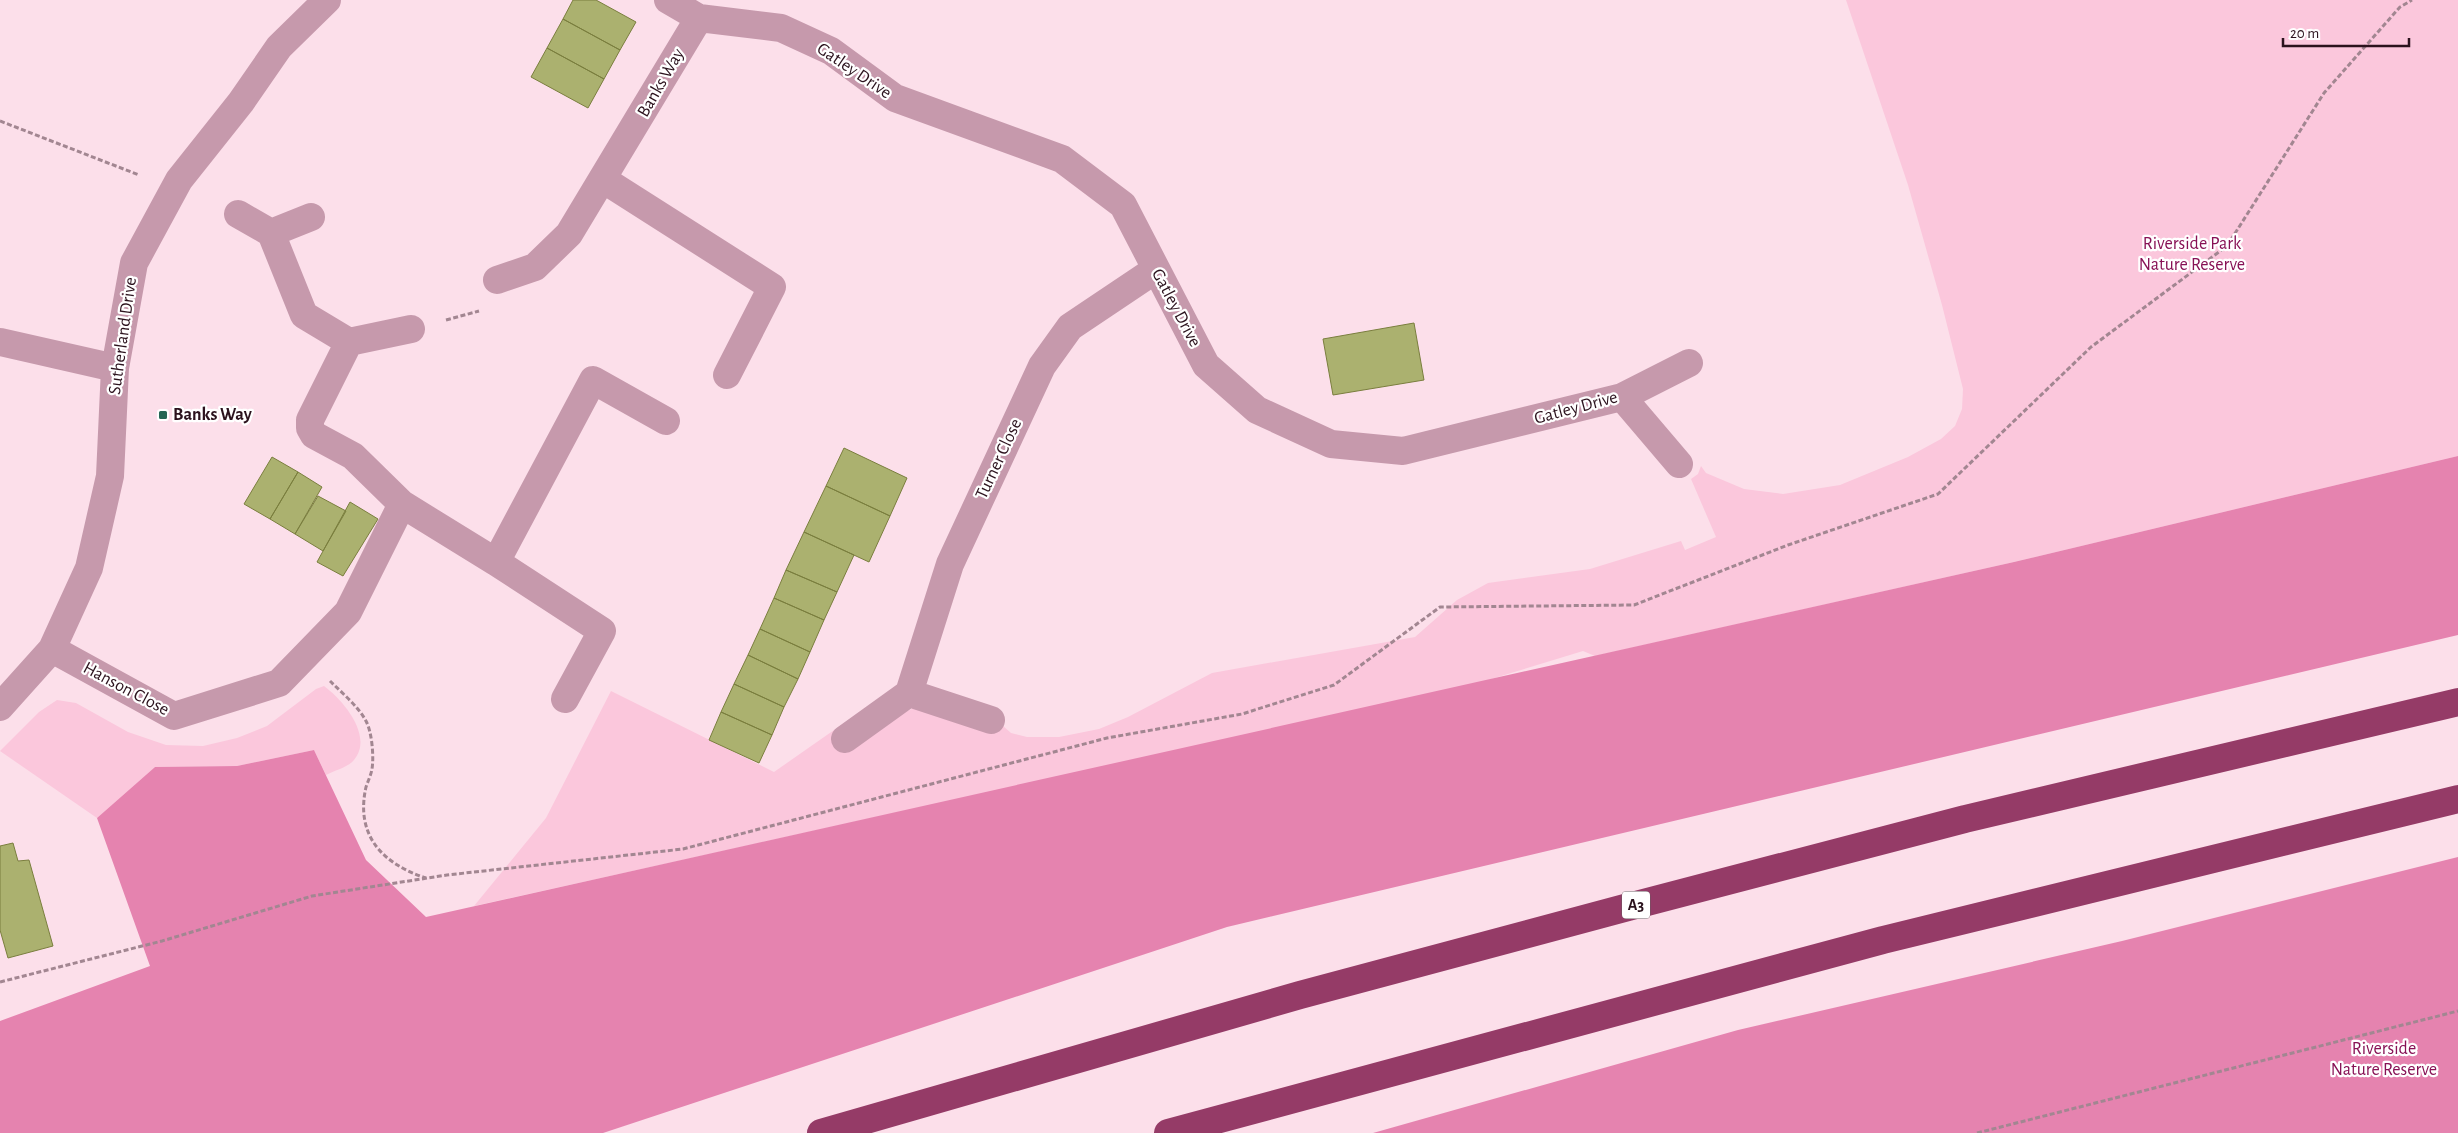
<svg xmlns="http://www.w3.org/2000/svg" width="2458" height="1133" viewBox="0 0 2458 1133" font-family="'Alegreya Sans',sans-serif">
	<style>
		.green { fill: #fbc7dc }
		.forest { fill: #e583af }
		.building { fill: #abb16f; stroke: #7a7e3e }
		.lines { fill: none; stroke-linecap: round; stroke-linejoin: round }
		.path { stroke: #a28691; stroke-width: 3; stroke-dasharray: 5 2.5; stroke-linecap: butt }
		.minor { stroke: #c699ac; stroke-width: 28 }
		.highway { stroke: #953b67; stroke-width: 28 }
		.poi-dot { fill: #256654; stroke: #fff; stroke-width: 2 }
		.labels { text-anchor: middle; dominant-baseline: central; stroke-width: 4.5; stroke-linejoin: round; paint-order: stroke }
		.shield { fill: #fff; stroke: #6b5961; stroke-width: 1 }
		.shield-label { font-size: 16px; font-weight: bold; fill: #2b121d }
		.street-label { font-size: 18px; fill: #2b121d; stroke: #fff }
		.park-label { font-size: 18px; fill: #871155; stroke: #fff }
		.poi-label { font-size: 18px; font-weight: bold; fill: #2b121d; stroke: #fff; text-anchor: start }
	</style>
	<rect width="100%" height="100%" fill="#fcdfea"/>
	<!-- green -->
	<path class="green" d="M1846,0H2458V456L2014,562L1595,656L1583,651L1465,687L474,906L546,818L611,691L774,772L857,714L876,726L920,705L1002,725L1011,733L1027,737H1059L1099,729L1128,717L1212,673L1415,637L1457,600L1488,583L1590,569L1681,541L1685,550L1716,537L1691,479L1698,474L1701,466L1706,473L1744,489L1783,494L1840,485L1908,457L1941,439L1955,426L1962,409L1963,389L1942,305L1908,185Z
		M324,686C343,700 374,736 354,760C347,768 335,770 326,775L314,750L237,766L155,767L97,818L0,751L39,712L57,700L76,703L128,732L166,745L203,746L237,738L267,726L316,689Z"/>
	<!-- forest -->
	<path class="forest" d="M2458,456V635L1227,927L603,1133H0V1021L150,966L97,818L155,767L237,766L314,750L366,860L426,917L2014,562Z
		M2458,857V1133H1373L1738,1030L2122,941Z"/>
	<!-- building -->
	<path class="building" d="M573,0H596L636,22L620,50L563,19Z
		M563,19L620,50L604,79L547,48Z
		M547,48L604,79L588,108L531,77Z
		M1414,323L1424,380L1333,395L1323,339Z
		M844,448L907,478L890,516L826,486Z
		M272,457L298,472L270,519L244,504Z
		M298,472L322,487L295,534L270,519Z
		M826,486L890,516L869,562L804,532Z
		M318,496L346,511L323,551L295,534Z
		M350,502L378,519L343,576L317,562Z
		M804,532L854,555L837,592L786,570Z
		M786,570L837,592L824,620L774,598Z
		M774,598L824,620L810,652L760,629Z
		M760,629L810,652L798,679L748,655Z
		M748,655L798,679L784,707L734,684Z
		M734,684L784,707L772,735L721,712Z
		M721,712L772,735L759,763L709,740Z
		M13,843L18,861L29,860L53,946L8,958L0,930V846Z"/>
	<g class="lines">
		<!-- path -->
		<path class="path" d="M0,121L139,175
			M446,320L479,311
			M330,681C342,693 358,706 366,721C372,732 374,757 372,769C371,775 368,781 366,787C355,836 383,864 426,878
			M0,982L162,941L312,896L447,875L683,849L1107,738L1242,714L1334,685L1440,607L1634,605L1788,545L1938,494L2091,347L2227,246L2324,93L2400,7L2412,0
			M1977,1133L2458,1011"/>
		<!-- minor -->
		<path class="minor" d="M668,0L699,18L781,28L831,51L895,98L1062,159L1123,205L1206,365L1257,410L1331,444L1403,451L1622,397L1689,363
			M604,180L772,287L727,375
			M238,214L271,233L304,315L349,342L411,329
			M271,233L311,217
			M497,280L535,267L569,234L699,18
			M0,342L115,368
			M1622,397L1679,464
			M402,504L496,562L602,631L565,699
			M496,562L593,380L666,421
			M52,649L174,716L279,683L348,612L402,504L353,456L314,435L310,428V420L349,342
			M909,693L991,720
			M0,707L52,649L89,568L110,476L115,368L134,263L179,180L241,102L279,47L327,0
			M845,739L909,693L950,564L1042,366L1070,327L1155,270"/>
		<!-- highway -->
		<path class="highway" d="M821,1133L1300,995L1632,906L1965,819L2458,702
			M1168,1133L1883,940L2458,799"/>
	</g>
	<!-- markers -->
	<rect class="poi-dot" x="158" y="410" width="10" height="10" rx="2.5"/>
	<g class="labels">
		<!-- shield labels -->
		<rect class="shield" x="1622" y="891.5" width="28" height="27" rx="4"/>
		<g class="shield-label">
			<text x="1636" y="905">A3</text>
		</g>
		<!-- street labels -->
		<g class="street-label">
			<text transform="translate(854 71) rotate(34)">Gatley Drive</text>
			<text transform="translate(661 83) rotate(-60)">Banks Way</text>
			<text transform="translate(1176 308) rotate(62)">Gatley Drive</text>
			<text transform="translate(123 336) rotate(-82)">Sutherland Drive</text>
			<text transform="translate(1576 408) rotate(-15)">Gatley Drive</text>
			<text transform="translate(999 459) rotate(-65)">Turner Close</text>
			<text transform="translate(126 689) rotate(28)">Hanson Close</text>
		</g>
		<!-- park labels -->
		<g class="park-label">
			<text x="2192" y="244">Riverside Park<tspan x="2192" dy="21">Nature Reserve</tspan></text>
			<text x="2384" y="1049">Riverside<tspan x="2384" dy="21">Nature Reserve</tspan></text>
		</g>
		<!-- poi labels -->
		<g class="poi-label">
			<text x="173" y="415">Banks Way</text>
		</g>
	</g>
	<!-- scale -->
	<path d="M2283 38v8h126v-8" fill="none" stroke="#2b121d" stroke-width="2.5"/>
	<text x="2290" y="38" font-size="15" fill="#2b121d" stroke="#ffffff" stroke-width="4" paint-order="stroke">20 m</text>
</svg>
